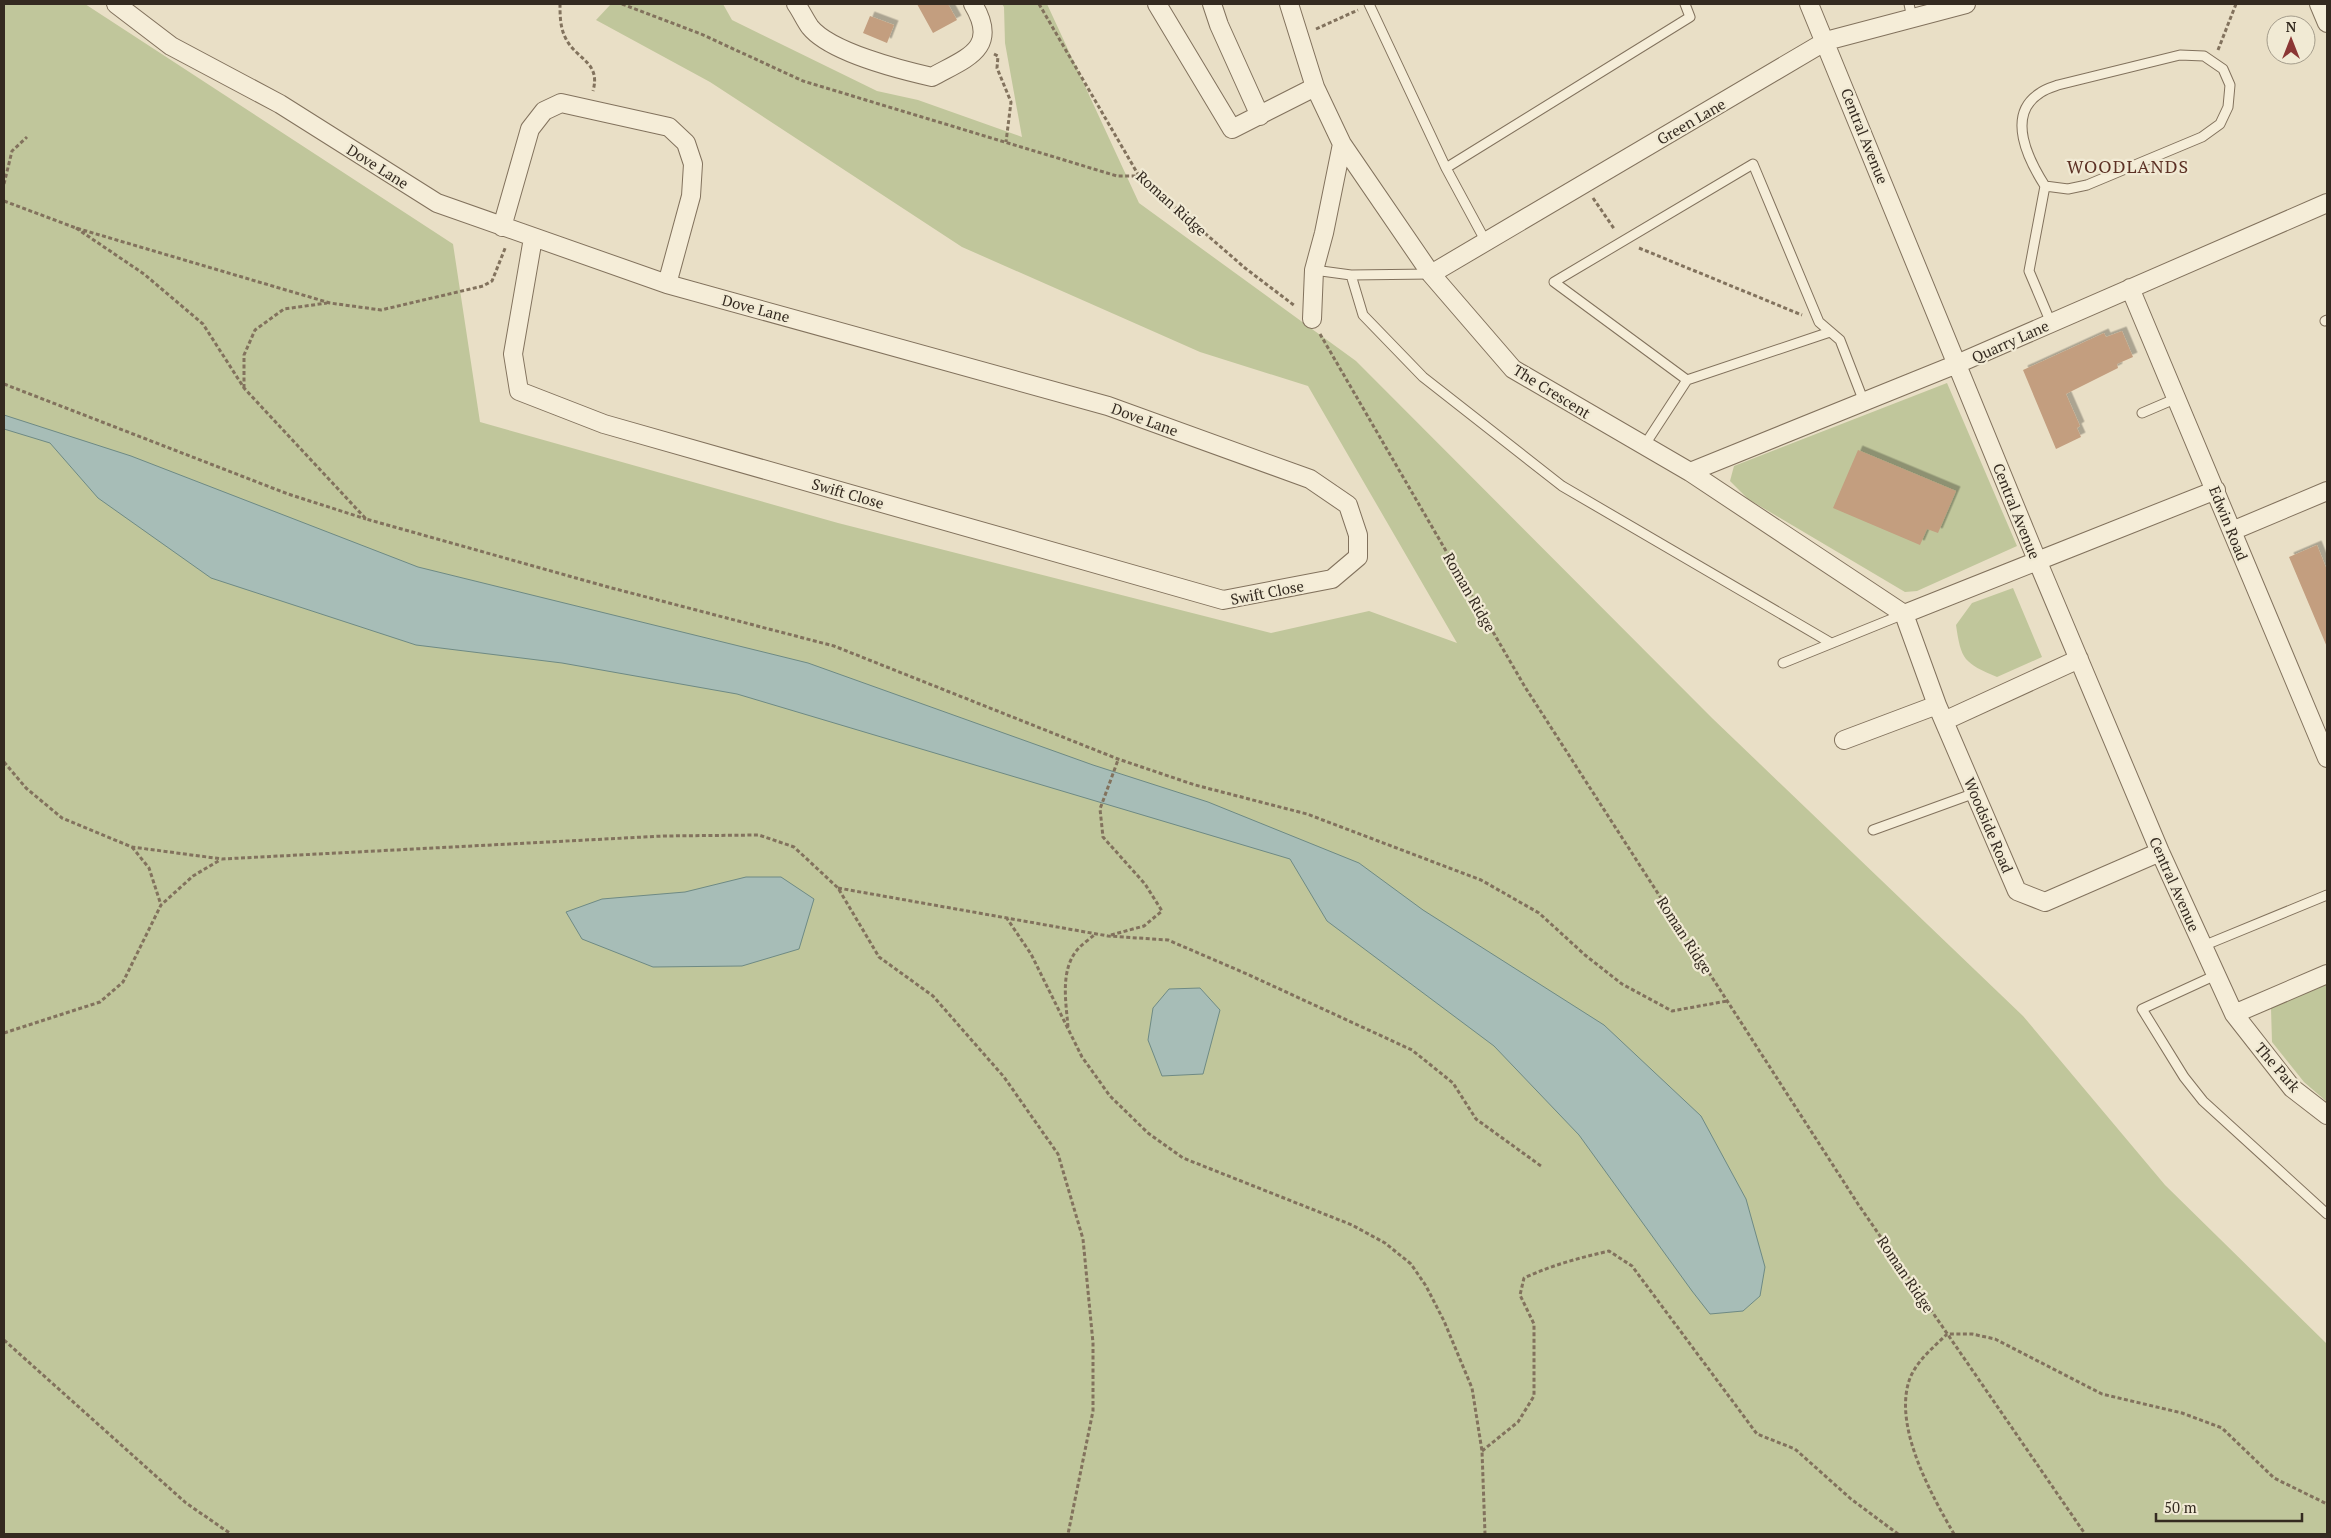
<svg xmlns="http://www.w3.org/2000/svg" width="2331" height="1538" viewBox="0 0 2331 1538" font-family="'PT Serif',serif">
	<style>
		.green { fill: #c0c69b }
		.water { fill: #a7bdb7; stroke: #6e8a84 }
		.building { fill: #c39e7f; filter: url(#shadow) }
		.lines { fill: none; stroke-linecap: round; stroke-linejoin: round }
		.lane-casing { stroke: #82725d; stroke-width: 11 }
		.street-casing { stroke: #82725d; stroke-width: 20 }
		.path { stroke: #82725d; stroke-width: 3; stroke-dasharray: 4 2.5; stroke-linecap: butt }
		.lane { stroke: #f5edd8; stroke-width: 9 }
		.street { stroke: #f5edd8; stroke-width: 18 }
		.labels { text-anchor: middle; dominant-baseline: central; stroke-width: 4.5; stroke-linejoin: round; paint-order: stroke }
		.street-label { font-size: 15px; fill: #342a20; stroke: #f1ead4 }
		.quarter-label { font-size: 18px; letter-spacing: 1px; fill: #5c3124; stroke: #f1ead4 }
	</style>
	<defs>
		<filter id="shadow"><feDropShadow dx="4.5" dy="-4.5" stdDeviation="0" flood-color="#0004"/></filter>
	</defs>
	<rect width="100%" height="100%" fill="#e9dfc6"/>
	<!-- green -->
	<path class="green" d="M4,4H85L453,244L480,422L838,523L1271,633L1369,611L1457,643L1308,386L1200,352L962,247L710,82L596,20L611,4H723L732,20L877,91L918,100L1022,137L1005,43L1004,7L1002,4H1047L1139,203L1356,361L1712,718L2023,1016L2165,1185L2327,1344V1534H4Z
		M1947,383L2017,546L1917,591L1905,592L1748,499L1730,481L1734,466Z
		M2013,588L2042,657L1997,677C1964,663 1961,660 1956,625L1972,603Z
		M2327,984V1102L2304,1082L2272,1042L2271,1008Z"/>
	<!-- water -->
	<path class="water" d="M4,415L131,456L418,567L808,663L1093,765L1208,802L1359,863L1423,910L1604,1025L1701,1116L1746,1199L1765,1267L1760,1296L1743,1311L1710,1314L1692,1291L1579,1135L1494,1046L1327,921L1290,859L737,694L562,663L416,645L211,578L98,498L50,443L4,429Z
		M746,877H781L814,899L799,949L742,966L653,967L582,939L566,912L602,899L685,892Z
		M1200,988L1220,1010L1203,1074L1162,1076L1148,1040L1153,1008L1169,989Z"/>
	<!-- building -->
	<path class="building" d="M917,4H948L957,20L933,33Z
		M870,16L894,25L887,43L863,33Z
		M2122,331L2133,357L2117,364L2118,368L2066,394L2080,426L2077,428L2081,437L2056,449L2023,370L2104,333L2106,337Z
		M1858,450L1956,491L1938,533L1927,529L1920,545L1833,508Z
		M2317,545L2327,570V647L2289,557Z"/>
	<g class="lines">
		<!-- lane casing -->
		<g class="lane-casing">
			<path id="lane" d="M1369,4L1446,168L1486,242
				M1909,4L1912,18
				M1446,168L1690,17L1685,4
				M2045,186L2068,189L2087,185L2202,137L2220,124L2228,107L2230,85L2223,69L2204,56L2180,55L2058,85C2052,87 2045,89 2040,93C2005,115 2029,161 2045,186L2029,271L2051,323
				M1314,270L1351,275L1431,274
				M1351,275L1363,315L1423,377L1562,486L1831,643
				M2325,321L2327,320
				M1830,332L1687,380L1554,282L1753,164L1819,322L1840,340L1864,402
				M2142,413L2177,398
				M1644,446L1687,380
				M1783,663L1904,614
				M1873,830L1975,793
				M2203,946L2327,895
				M2216,975L2142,1009L2184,1077L2203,1101L2327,1214"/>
		</g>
		<!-- street casing -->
		<g class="street-casing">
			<path id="street" d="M116,4L171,46L280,104L437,203L667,284L1108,406L1310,479L1348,505L1358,535V557L1332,579L1223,600L604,424L519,391L513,354L533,238
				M796,4C801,11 805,20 810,27C830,52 901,70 932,77C966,58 1000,49 973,4
				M1157,4L1232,129L1315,87
				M1212,4L1219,25L1260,116
				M1289,4L1315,87L1342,144L1431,274L1513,369L1690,472L1904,614
				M1809,4L2037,560L2160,852L2234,1014L2292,1088L2327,1115
				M2319,4L2327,23
				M502,227L530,129L544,111L561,103L669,127L686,143L693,164L691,196L667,284
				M1431,274L1826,41L1966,4
				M2130,288L2327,758
				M1312,319L1314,270L1324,233L1342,144
				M1690,472L1957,364L2327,203
				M2232,531L2327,491
				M1904,614L1937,705L2017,891L2045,902L2160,852
				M1904,614L2216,490
				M1944,721L2079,659
				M1844,740L1937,705
				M2234,1014L2327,974"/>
		</g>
		<!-- path -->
		<path class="path" d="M560,4C560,15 560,28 566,39C577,60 601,62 593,91
			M622,4L701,34L803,81L1117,176H1139
			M1039,4L1139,176L1245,268L1295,306
			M1316,29L1358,10
			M2218,50L2236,4
			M994,54L998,56L997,68L1011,102L1006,142
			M4,184L12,151L27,137
			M1593,198L1615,230
			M4,201L76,228L330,303L381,310L483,286L492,281L506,246
			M76,228L144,274L203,324L244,388L366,519L608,587L834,646L1118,759L1195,785L1307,814L1481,880L1539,913L1585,955L1622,984L1672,1011L1727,1001
			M1639,248L1802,315
			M1320,334L1525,687L1858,1204L2085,1534
			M4,384L288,494L366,519
			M244,388V355L255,330L284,309L327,303
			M4,762L26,788L62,818L132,847L222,859L663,836L759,835L794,847L838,888L879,957L933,996L1004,1077L1058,1154L1083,1239L1093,1343V1411L1068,1534
			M132,847L149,868L161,905
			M838,888L1108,936L1168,940L1247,974L1412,1050L1453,1083L1476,1119L1541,1166
			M1006,917L1031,954L1082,1057L1110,1096L1148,1133L1183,1158L1352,1225L1385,1243L1411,1264L1426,1286L1444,1321L1472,1388L1482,1451L1485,1534
			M1111,935L1144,926L1162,911L1145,884L1103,837L1100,809L1118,760
			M1068,1027C1066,1002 1060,971 1077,950C1082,944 1090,939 1095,934
			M4,1033L100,1002L123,982L161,905L193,876L220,860
			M4,1340L186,1503L231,1534
			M1482,1451L1518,1422L1534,1396V1324L1520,1295L1524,1278C1552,1265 1579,1258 1609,1251L1632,1266L1757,1434L1795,1449L1851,1499L1898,1534
			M1954,1534C1931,1494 1894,1428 1909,1381C1915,1362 1934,1347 1947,1334H1972L1995,1339L2102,1394L2182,1413L2222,1428L2274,1478L2327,1504"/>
		<!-- lane -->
		<use href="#lane" class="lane"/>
		<!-- street -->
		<use href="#street" class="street"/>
	</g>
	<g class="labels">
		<!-- street labels -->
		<g class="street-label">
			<text transform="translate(1691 121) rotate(-30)">Green Lane</text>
			<text transform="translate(1865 136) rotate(68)">Central Avenue</text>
			<text transform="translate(378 166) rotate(32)">Dove Lane</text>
			<text transform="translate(1172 203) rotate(42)">Roman Ridge</text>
			<text transform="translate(756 308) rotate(15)">Dove Lane</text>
			<text transform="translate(2010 341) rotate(-24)">Quarry Lane</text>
			<text transform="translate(1552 391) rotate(32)">The Crescent</text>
			<text transform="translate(1145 419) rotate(20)">Dove Lane</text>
			<text transform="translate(848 493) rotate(16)">Swift Close</text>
			<text transform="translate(2017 511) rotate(68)">Central Avenue</text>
			<text transform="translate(2229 523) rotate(68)">Edwin Road</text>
			<text transform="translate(1267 592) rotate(-11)">Swift Close</text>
			<text transform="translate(1470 592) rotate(60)">Roman Ridge</text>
			<text transform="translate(1989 825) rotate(67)">Woodside Road</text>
			<text transform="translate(2175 884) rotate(66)">Central Avenue</text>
			<text transform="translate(1685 935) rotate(57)">Roman Ridge</text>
			<text transform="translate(2278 1067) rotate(49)">The Park</text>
			<text transform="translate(1906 1274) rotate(56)">Roman Ridge</text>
		</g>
		<!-- quarter labels -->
		<g class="quarter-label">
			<text x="2128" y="166">WOODLANDS</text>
		</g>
	</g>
	<!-- border -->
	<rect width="2331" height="1538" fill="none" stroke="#342a20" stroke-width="10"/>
	<!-- north arrow -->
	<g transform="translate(2291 40)"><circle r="24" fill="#f1ead4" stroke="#a59d8c"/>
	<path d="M0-4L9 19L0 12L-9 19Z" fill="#8b3634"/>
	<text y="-8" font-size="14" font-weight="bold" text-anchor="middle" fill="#342a20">N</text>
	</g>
	<!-- scale -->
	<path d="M2156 1513v8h146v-8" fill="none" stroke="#342a20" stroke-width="2.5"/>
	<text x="2164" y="1513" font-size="15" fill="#342a20" stroke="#f1ead4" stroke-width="4" paint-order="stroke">50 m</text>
</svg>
